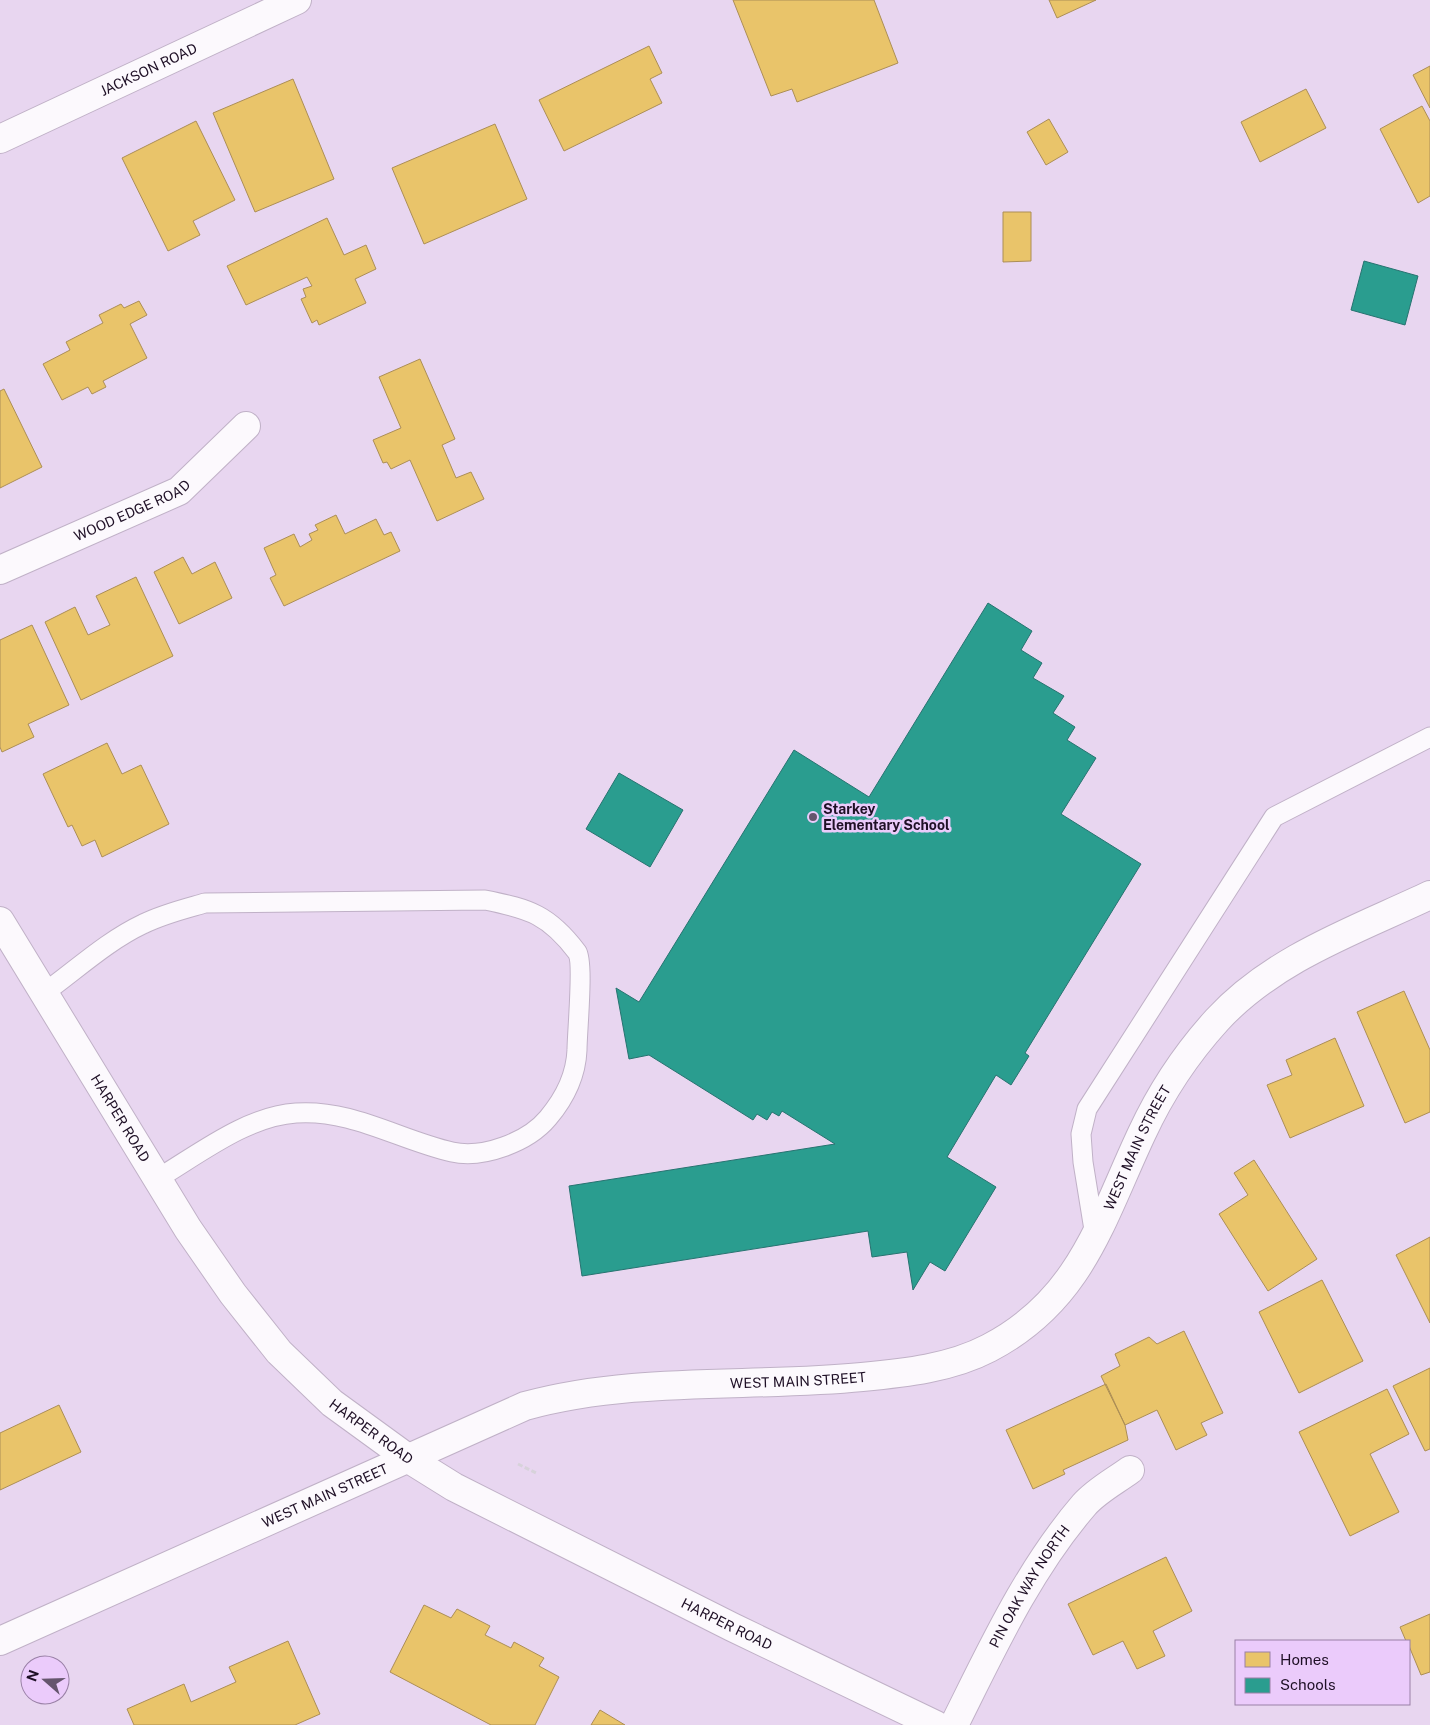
<svg xmlns="http://www.w3.org/2000/svg" width="1430" height="1725" viewBox="0 0 1430 1725" font-family="'Public Sans',sans-serif">
	<style>
		.homes { fill: #e9c46a; stroke: #ac8e56 }
		.schools { fill: #2a9d8f; stroke: #277370 }
		.lines { fill: none; stroke-linecap: round; stroke-linejoin: round }
		.service-casing { stroke: #c0b1c7; stroke-width: 21 }
		.minor-casing { stroke: #c0b1c7; stroke-width: 30 }
		.tertiary-casing { stroke: #c0b1c7; stroke-width: 30 }
		.secondary-casing { stroke: #c0b1c7; stroke-width: 30 }
		.path { stroke: #d7d2da; stroke-width: 3; stroke-dasharray: 5 2.5; stroke-linecap: butt }
		.service { stroke: #fcf9fd; stroke-width: 19 }
		.minor { stroke: #fcf9fd; stroke-width: 28 }
		.tertiary { stroke: #fcf9fd; stroke-width: 28 }
		.secondary { stroke: #fcf9fd; stroke-width: 28 }
		.poi-dot { fill: #65556d; stroke: #ebcbfb; stroke-width: 2 }
		.labels { text-anchor: middle; dominant-baseline: central; stroke-width: 5; stroke-linejoin: round; paint-order: stroke }
		.street-label { font-size: 14px; fill: #1f1026; stroke: #ebcbfb }
		.poi-label { font-size: 14px; font-weight: bold; fill: #1f1026; stroke: #ebcbfb; text-anchor: start }
	</style>
	<rect width="100%" height="100%" fill="#e8d6f0"/>
	<!-- homes -->
	<path class="homes" d="M733,0H874L898,63L797,102L792,89L771,96Z
		M1049,0H1096L1057,18Z
		M649,46L662,73L650,79L662,103L564,151L539,100Z
		M1430,66V108L1413,75Z
		M293,79L334,179L255,212L213,113Z
		M1306,89L1326,128L1260,162L1241,122Z
		M1422,106L1430,121V196L1418,203L1380,129Z
		M1049,119L1068,152L1046,165L1027,132Z
		M196,121L235,200L193,221L200,235L168,251L122,158Z
		M495,124L527,199L424,244L392,168Z
		M1003,212H1031V261L1003,262Z
		M327,218L344,255L366,245L376,269L355,279L366,303L319,325L317,320L312,323L301,299L306,297L303,289L312,286L307,277L246,305L227,266Z
		M139,301L147,315L130,324L147,358L103,381L106,387L92,394L88,387L62,400L43,364L70,350L66,342L103,323L99,315L121,304L124,308Z
		M420,359L455,439L442,445L456,478L471,472L484,499L437,521L410,460L391,469L387,462L383,463L373,440L401,428L379,377Z
		M4,389L42,467L0,488V391Z
		M336,515L345,534L376,519L384,535L391,532L400,551L284,606L270,578L276,575L264,548L294,534L300,547L312,540L309,534L318,530L315,525Z
		M183,557L192,574L215,562L232,598L179,624L154,572Z
		M136,577L173,656L81,700L45,622L75,607L88,635L110,625L96,596Z
		M32,625L69,705L28,724L34,737L2,752L0,747V640Z
		M107,743L122,774L141,765L169,824L102,857L95,840L82,846L72,825L68,827L43,774Z
		M1404,991L1430,1050V1112L1405,1123L1357,1012Z
		M1335,1038L1364,1106L1290,1138L1267,1085L1292,1075L1286,1060Z
		M1254,1160L1317,1259L1268,1291L1219,1214L1248,1195L1234,1173Z
		M1430,1237V1323L1396,1255Z
		M1322,1280L1363,1361L1299,1393L1259,1312Z
		M1184,1331L1223,1413L1201,1423L1207,1435L1176,1450L1157,1410L1125,1425L1101,1376L1120,1366L1115,1354L1149,1337L1157,1344Z
		M1430,1368V1449L1425,1451L1393,1386Z
		M1106,1384L1125,1425L1128,1440L1063,1470L1065,1474L1033,1489L1006,1430Z
		M1387,1389L1409,1434L1370,1454L1399,1512L1350,1536L1299,1432Z
		M59,1405L81,1452L0,1490V1433Z
		M1166,1557L1192,1611L1153,1631L1165,1656L1137,1669L1123,1641L1093,1655L1068,1604Z
		M424,1605L451,1618L457,1609L490,1626L485,1635L511,1648L514,1642L544,1658L539,1666L559,1677L535,1725H491L390,1672Z
		M1430,1614V1672L1421,1675L1409,1646V1641H1406L1400,1627Z
		M288,1641L320,1714L295,1725H134L127,1709L184,1684L191,1702L236,1682L229,1667Z
		M600,1710L625,1725H591Z"/>
	<!-- schools -->
	<path class="schools" d="M1364,261L1418,276L1405,325L1351,310Z
		M988,603L1032,631L1021,650L1042,663L1033,678L1064,696L1053,713L1075,727L1067,740L1096,758L1061,814L1141,864L1025,1053L1029,1056L1011,1085L996,1075L947,1157L996,1187L945,1271L930,1262L913,1290L907,1252L872,1257L868,1231L582,1276L569,1186L835,1144L782,1111L779,1116L772,1112L767,1120L757,1114L753,1120L649,1055L629,1059L616,988L639,1002L794,750L869,797Z
		M619,773L683,810L650,867L586,829Z"/>
	<g class="lines">
		<!-- service casing -->
		<g class="service-casing">
			<path id="service" d="M44,993C76,970 107,941 143,924C163,914 184,909 205,903L485,900C530,909 549,915 577,952C584,962 577,1033 577,1050C576,1075 564,1099 548,1118C528,1142 483,1159 452,1152C399,1140 352,1109 296,1113C247,1116 199,1154 157,1179
				M1095,1236L1083,1162L1081,1134L1087,1109L1274,817L1430,737"/>
		</g>
		<!-- minor casing -->
		<g class="minor-casing">
			<g id="minor">
				<path id="s1" d="M0,570L179,491L246,426"/>
				<path id="s2" d="M0,1641L525,1406C635,1376 750,1388 862,1377C905,1373 951,1368 989,1348C1081,1300 1101,1220 1142,1133C1161,1092 1187,1053 1217,1020C1274,958 1356,930 1430,895"/>
				<path id="s3" d="M954,1725C992,1649 1028,1570 1084,1505C1096,1491 1115,1481 1130,1470"/>
			</g>
		</g>
		<!-- tertiary casing -->
		<g class="tertiary-casing">
			<g id="tertiary">
				<path id="s4" d="M0,139L297,0"/>
			</g>
		</g>
		<!-- secondary casing -->
		<g class="secondary-casing">
			<g id="secondary">
				<path id="s5" d="M0,921L188,1229L233,1294L279,1352L332,1403L409,1459L454,1487L732,1627L936,1725"/>
			</g>
		</g>
		<!-- path -->
		<path class="path" d="M518,1464L536,1473"/>
		<!-- service -->
		<use href="#service" class="service"/>
		<!-- minor -->
		<use href="#minor" class="minor"/>
		<!-- tertiary -->
		<use href="#tertiary" class="tertiary"/>
		<!-- secondary -->
		<use href="#secondary" class="secondary"/>
	</g>
	<!-- markers -->
	<circle class="poi-dot" cx="813" cy="817" r="5"/>
	<g class="labels">
		<!-- street labels -->
		<g class="street-label">
			<text stroke="none"><textPath href="#s4" startOffset="164">JACKSON ROAD</textPath></text>
			<text stroke="none"><textPath href="#s1" startOffset="145">WOOD EDGE ROAD</textPath></text>
			<text stroke="none"><textPath href="#s5" startOffset="231">HARPER ROAD</textPath></text>
			<text stroke="none"><textPath href="#s2" startOffset="1300">WEST MAIN STREET</textPath></text>
			<text stroke="none"><textPath href="#s2" startOffset="850">WEST MAIN STREET</textPath></text>
			<text stroke="none"><textPath href="#s5" startOffset="636">HARPER ROAD</textPath></text>
			<text stroke="none"><textPath href="#s2" startOffset="356">WEST MAIN STREET</textPath></text>
			<text stroke="none"><textPath href="#s3" startOffset="158">PIN OAK WAY NORTH</textPath></text>
			<text stroke="none"><textPath href="#s5" startOffset="1041">HARPER ROAD</textPath></text>
		</g>
		<!-- poi labels -->
		<g class="poi-label">
			<text x="823" y="809">Starkey<tspan x="823" dy="16">Elementary School</tspan></text>
		</g>
	</g>
	<!-- legend -->
	<rect x="1235" y="1640" width="175" height="65" fill="#ebcbfb" stroke="#9980a6"/>
	<rect x="1245" y="1652" width="25" height="15" fill="#e9c46a" stroke="#9980a6"/>
	<text x="1280" y="1665" font-size="15" fill="#1f1026">Homes</text>
	<rect x="1245" y="1678" width="25" height="15" fill="#2a9d8f" stroke="#9980a6"/>
	<text x="1280" y="1690" font-size="15" fill="#1f1026">Schools</text>
	<!-- north arrow -->
	<g transform="translate(45 1680) rotate(290)"><circle r="24" fill="#ebcbfb" stroke="#9980a6"/>
	<path d="M0-4L9 19L0 12L-9 19Z" fill="#65556d"/>
	<text y="-8" font-size="14" font-weight="bold" text-anchor="middle" fill="#1f1026">N</text>
	</g>
</svg>
